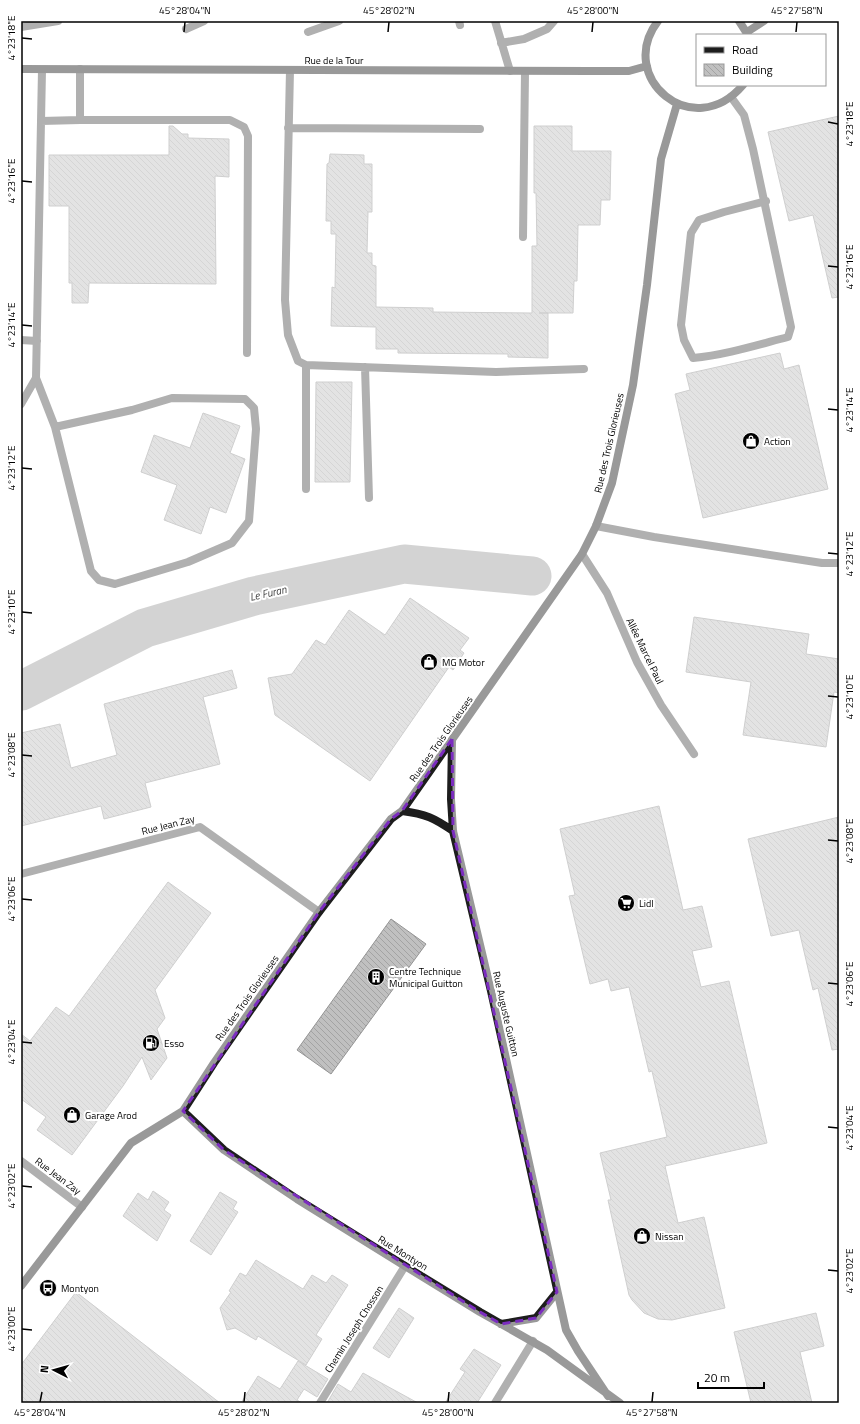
<svg xmlns="http://www.w3.org/2000/svg" width="860" height="1424" viewBox="0 0 860 1424" font-family="'Titillium Web',sans-serif">
	<style>
		.lines { fill: none; stroke-linecap: round; stroke-linejoin: round }
		.river { stroke: #9e9e9e; stroke-width: 39 }
		.building { fill: url(#building-back-hatch); stroke: #949494 }
		.lane { stroke: #505050; stroke-width: 8 }
		.street { stroke: #505050; stroke-width: 8 }
		.secondary { stroke: #1d1d1d; stroke-width: 8 }
		.marked { fill: none; stroke: #7b2cbf; stroke-width: 3; stroke-dasharray: 8 5; stroke-linejoin: round }
		.ticks { fill: none; stroke: #000; stroke-width: 1.5 }
		.labels { text-anchor: middle; dominant-baseline: central; stroke-width: 4; stroke-linejoin: round; paint-order: stroke }
		.street-label { font-size: 10px; fill: #000; stroke: #fff }
		.poi-label { font-size: 10px; fill: #000; stroke: #fff; text-anchor: start }
		.water-label { font-size: 11px; font-style: italic; fill: #3f3f3f; stroke: #fff }
		.neatline { fill: none; stroke: #000; stroke-width: 1.5 }
		.ticks-label { font-size: 10px; text-anchor: middle; fill: #000 }
	</style>
	<defs>
		<pattern id="building-back-hatch" width="6" height="6" patternUnits="userSpaceOnUse"><rect width="6" height="6" fill="#c0c0c0"/><path d="M-1 5l2 2M0 0l6 6M5-1l2 2" fill="none" stroke="#a3a3a3"/></pattern>
	</defs>
	<rect width="100%" height="100%" fill="#fff"/>
	<g class="lines">
		<!-- river -->
		<path class="river" d="M21,691L145,628L254,596L404,564L532,576"/>
	</g>
	<!-- building -->
	<path class="building" d="M839,116V297L832,298L813,215L789,221L768,132Z
		M169,126H173L182,134H188V138L229,139V177L215,176L216,284L89,283L88,303H72V283H69V206H49V155H169Z
		M534,126H572V151H611L610,200H601L600,225H578L577,281H574L573,313H539H548V358L508,357V354L398,353V349H376V327L331,326L332,287L335,288L336,234H331V221H326L327,164L329,163L330,154L364,155V164H372V212H368L367,253H372V265L376,266V307L433,308V312L532,313V246H537L536,193H534Z
		M780,353L784,369L799,365L828,489L703,518L675,394L690,390L686,374Z
		M316,382H352L350,482H315Z
		M203,413L240,426L230,453L245,459L226,513L210,507L201,534L164,520L177,485L141,472L154,435L190,448Z
		M410,598L469,638L460,650L464,653L453,670L449,667L370,781L275,715L268,678L292,674L316,640L325,645L349,610L385,635Z
		M694,617L809,634L806,654L839,659V693L834,692L826,747L743,735L751,682L686,672Z
		M232,670L237,688L203,697L220,764L145,783L151,807L104,819L101,806L21,826V733L60,724L71,768L117,755L104,704Z
		M659,806L683,910L702,906L712,947L692,951L701,987L729,981L767,1143L665,1166L678,1223L704,1217L725,1308L672,1320L658,1319L644,1313L632,1300L629,1295L608,1200H611L600,1153L667,1137L652,1071L649,1072L629,987L611,991L608,979L590,984L569,896L575,895L560,829Z
		M839,817V1049L832,1050L818,988L813,990L799,930L771,936L748,839Z
		M168,882L211,913L155,990L165,1018L157,1029L167,1058L151,1080L142,1057L123,1086L72,1155L37,1130L46,1117L21,1099V1034L30,1041L56,1007L69,1016Z
		M391,919L426,944L331,1074L297,1050Z
		M153,1191L169,1202L164,1210L171,1215L157,1241L123,1216L138,1193L148,1200Z
		M220,1192L237,1202L233,1209L238,1212L211,1255L190,1241Z
		M256,1260L303,1289L312,1275L326,1283L332,1275L348,1285L316,1335L322,1339L306,1365L258,1336L256,1340L235,1328L227,1330L220,1308L231,1292L229,1291L240,1273L246,1276Z
		M76,1292L220,1403H21V1365Z
		M399,1308L414,1318L389,1358L373,1348Z
		M816,1313L824,1346L800,1352L812,1403H751L734,1332Z
		M474,1349L501,1365L477,1403H445L465,1372L460,1369Z
		M298,1361L328,1379L317,1397L304,1389L297,1400L302,1403H241L258,1376L280,1389Z
		M363,1373L418,1403H327L338,1384L351,1392Z"/>
	<g class="lines">
		<!-- lane -->
		<path class="lane" d="M459,21L460,25
			M495,21L510,71
			M21,27L58,21
			M186,29L204,21
			M308,32L339,21
			M501,43L524,39L547,29L554,21
			M80,69V120H230L244,127L248,136L247,353
			M290,70L285,300L288,335L298,361L306,365L496,372L584,369
			M731,97L744,115L753,149L791,327L788,337C757,345 725,355 693,358L684,340L681,325L691,233L699,220L724,212L766,201
			M41,121L80,120
			M288,128L480,129
			M523,237L525,72
			M21,340L37,341
			M306,365V489
			M365,367L369,498
			M36,378L55,427L91,571L99,580L115,584L188,562L232,543L249,521L256,429L254,408L245,399L172,398L132,410L55,427
			M21,404L36,378L42,70
			M596,526L654,537L822,563H839
			M582,554L607,593L637,662L661,705L694,754
			M21,874L200,827L319,912
			M21,1161L82,1207"/>
		<!-- street -->
		<path class="street" d="M320,1403L405,1266
			M495,1403L533,1341"/>
		<!-- secondary -->
		<path class="secondary" d="M658,21C615,77 693,144 743,85
			M739,21L748,35
			M747,32L764,21
			M21,69L590,71H629L647,66
			M452,740L451,799L453,831L491,991L566,1330L578,1351L608,1396
			M402,811C426,814 434,818 453,831
			M183,1111L224,1150L297,1199L405,1266L480,1312L547,1350L620,1403
			M21,1286L131,1143L183,1111L214,1063L319,912L391,819L402,811L582,554L596,526L612,483L633,385L647,285L661,159L677,104
			M501,1324L536,1318L557,1292"/>
	</g>
	<!-- marked area -->
	<path d="M0 0H860V1424H0ZM452,739L453,831L557,1292L536,1318L501,1324L480,1312L224,1150L183,1111L319,912L391,819L402,811Z" fill="#fff" fill-opacity=".55" fill-rule="evenodd"/>
	<path class="marked" d="M452,739L453,831L557,1292L536,1318L501,1324L480,1312L224,1150L183,1111L319,912L391,819L402,811Z"/>
	<!-- ticks -->
	<path class="ticks" d="M184,32L185,22M388,32L389,22M592,32L593,22M796,32L797,22M22,38L32,39M828,122L838,124M22,181L32,182M828,266L838,267M22,325L32,326M828,409L838,410M22,468L32,469M828,553L838,554M22,612L32,613M828,696L838,697M22,755L32,756M828,840L838,841M22,899L32,900M828,983L838,984M22,1042L32,1043M828,1127L838,1128M22,1186L32,1187M828,1270L838,1271M22,1329L32,1330M40,1402L42,1392M244,1402L245,1392M448,1402L449,1392M652,1402L653,1392"/>
	<!-- icons -->
	<defs>
		<g id="shop-disc" transform="scale(0.9)"><circle r="9.5" fill="#000" stroke="#fff"/><path d="M-5-2.5h2.3a2.7 3.5 0 0 1 5.4 0H5L5.5 6h-11ZM-1.5-2.5h3a1.5 2.3 0 0 0-3 0Z" fill="#fff"/></g>
		<g id="supermarket-disc" transform="scale(0.9)"><circle r="9.5" fill="#000" stroke="#fff"/><path d="M-6-5.5h2.5l.6 2H6L4.5 2H-2.5L-4.4-4H-6ZM-1.5 3.2a1.3 1.3 0 1 0 .1 0ZM3 3.2a1.3 1.3 0 1 0 .1 0Z" fill="#fff"/></g>
		<g id="building-disc" transform="scale(0.9)"><circle r="9.5" fill="#000" stroke="#fff"/><path d="M-4-6H4V6H1V3H-1V6H-4ZM-2.5-4.3h1.7v1.8h-1.7ZM.8-4.3h1.7v1.8H.8ZM-2.5-1h1.7V.8h-1.7ZM.8-1h1.7V.8H.8Z" fill="#fff"/></g>
		<g id="fuel-disc" transform="scale(0.9)"><circle r="9.5" fill="#000" stroke="#fff"/><path d="M-5.5-6h7V0h2V4h1.3V-2.5L3-4.5l.8-.8L6-3V5H2.5V1h-1V6h-7ZM-4.2-4.7v3.2H.2V-4.7Z" fill="#fff"/></g>
		<g id="bus-disc" transform="scale(0.9)"><circle r="9.5" fill="#000" stroke="#fff"/><path d="M-5-6H5V4H4V6H2V4H-2V6H-4V4H-5ZM-3.5-4V0h7V-4ZM-3.5 1.2v1.5H-2V1.2ZM2 1.2v1.5H3.5V1.2Z" fill="#fff"/></g>
	</defs>
	<g fill-rule="evenodd">
		<use href="#shop-disc" x="751" y="441"/>
		<use href="#shop-disc" x="429" y="662"/>
		<use href="#supermarket-disc" x="626" y="903"/>
		<use href="#building-disc" x="376" y="977"/>
		<use href="#fuel-disc" x="151" y="1043"/>
		<use href="#shop-disc" x="72" y="1115"/>
		<use href="#shop-disc" x="642" y="1236"/>
		<use href="#bus-disc" x="48" y="1288"/>
	</g>
	<g class="labels">
		<!-- street labels -->
		<g class="street-label">
			<text x="334" y="60">Rue de la Tour</text>
			<text transform="translate(609 443) rotate(-77)">Rue des Trois Glorieuses</text>
			<text transform="translate(645 651) rotate(64)">Allée Marcel Paul</text>
			<text transform="translate(441 739) rotate(-55)">Rue des Trois Glorieuses</text>
			<text transform="translate(168 825) rotate(-14)">Rue Jean Zay</text>
			<text transform="translate(247 998) rotate(-55)">Rue des Trois Glorieuses</text>
			<text transform="translate(506 1014) rotate(77)">Rue Auguste Guitton</text>
			<text transform="translate(58 1176) rotate(37)">Rue Jean Zay</text>
			<text transform="translate(403 1253) rotate(32)">Rue Montyon</text>
			<text transform="translate(354 1329) rotate(-58)">Chemin Joseph Chosson</text>
		</g>
		<!-- poi labels -->
		<g class="poi-label">
			<text x="764" y="441">Action</text>
			<text x="442" y="662">MG Motor</text>
			<text x="639" y="903">Lidl</text>
			<text x="389" y="971">Centre Technique<tspan x="389" dy="12">Municipal Guitton</tspan></text>
			<text x="164" y="1043">Esso</text>
			<text x="85" y="1115">Garage Arod</text>
			<text x="655" y="1236">Nissan</text>
			<text x="61" y="1288">Montyon</text>
		</g>
		<!-- water labels -->
		<g class="water-label">
			<text transform="translate(268 593) rotate(-13)">Le Furan</text>
		</g>
	</g>
	<!-- border -->
	<rect width="860" height="1424" fill="none" stroke="#ffffff" stroke-width="44"/>
	<!-- legend -->
	<rect x="696" y="34" width="130" height="52" fill="#ffffff" stroke="#999999"/>
	<rect x="704" y="47" width="20" height="6" fill="#1d1d1d" stroke="#999999"/>
	<text x="732" y="54" font-size="12" fill="#000000">Road</text>
	<rect x="704" y="64" width="20" height="12" fill="url(#building-back-hatch)" stroke="#999999"/>
	<text x="732" y="74" font-size="12" fill="#000000">Building</text>
	<!-- north arrow -->
	<g transform="translate(54 1370) rotate(276)" stroke="#ffffff" stroke-width="3" paint-order="stroke">
	<path d="M0-3L7 15L0 10L-7 15Z" fill="#000000"/>
	<text y="-6" font-size="11" font-weight="bold" text-anchor="middle" fill="#000000">N</text>
	</g>
	<!-- scale -->
	<path d="M698 1382v6h66v-6" fill="none" stroke="#000000" stroke-width="2"/>
	<text x="704" y="1382" font-size="12" fill="#000000" stroke="#ffffff" stroke-width="3" paint-order="stroke">20 m</text>
	<rect x="22" y="22" width="816" height="1380" class="neatline"/>
	<g class="ticks-label">
		<text x="185" y="14">45°28'04"N</text>
		<text x="389" y="14">45°28'02"N</text>
		<text x="593" y="14">45°28'00"N</text>
		<text x="797" y="14">45°27'58"N</text>
		<text transform="translate(11 38) rotate(-90)" y="4">4°23'18"E</text>
		<text transform="translate(849 124) rotate(-90)" y="4">4°23'18"E</text>
		<text transform="translate(11 181) rotate(-90)" y="4">4°23'16"E</text>
		<text transform="translate(849 267) rotate(-90)" y="4">4°23'16"E</text>
		<text transform="translate(11 325) rotate(-90)" y="4">4°23'14"E</text>
		<text transform="translate(849 410) rotate(-90)" y="4">4°23'14"E</text>
		<text transform="translate(11 468) rotate(-90)" y="4">4°23'12"E</text>
		<text transform="translate(849 554) rotate(-90)" y="4">4°23'12"E</text>
		<text transform="translate(11 612) rotate(-90)" y="4">4°23'10"E</text>
		<text transform="translate(849 697) rotate(-90)" y="4">4°23'10"E</text>
		<text transform="translate(11 755) rotate(-90)" y="4">4°23'08"E</text>
		<text transform="translate(849 841) rotate(-90)" y="4">4°23'08"E</text>
		<text transform="translate(11 899) rotate(-90)" y="4">4°23'06"E</text>
		<text transform="translate(849 984) rotate(-90)" y="4">4°23'06"E</text>
		<text transform="translate(11 1042) rotate(-90)" y="4">4°23'04"E</text>
		<text transform="translate(849 1128) rotate(-90)" y="4">4°23'04"E</text>
		<text transform="translate(11 1186) rotate(-90)" y="4">4°23'02"E</text>
		<text transform="translate(849 1271) rotate(-90)" y="4">4°23'02"E</text>
		<text transform="translate(11 1329) rotate(-90)" y="4">4°23'00"E</text>
		<text x="40" y="1416">45°28'04"N</text>
		<text x="244" y="1416">45°28'02"N</text>
		<text x="448" y="1416">45°28'00"N</text>
		<text x="652" y="1416">45°27'58"N</text>
	</g>
</svg>
